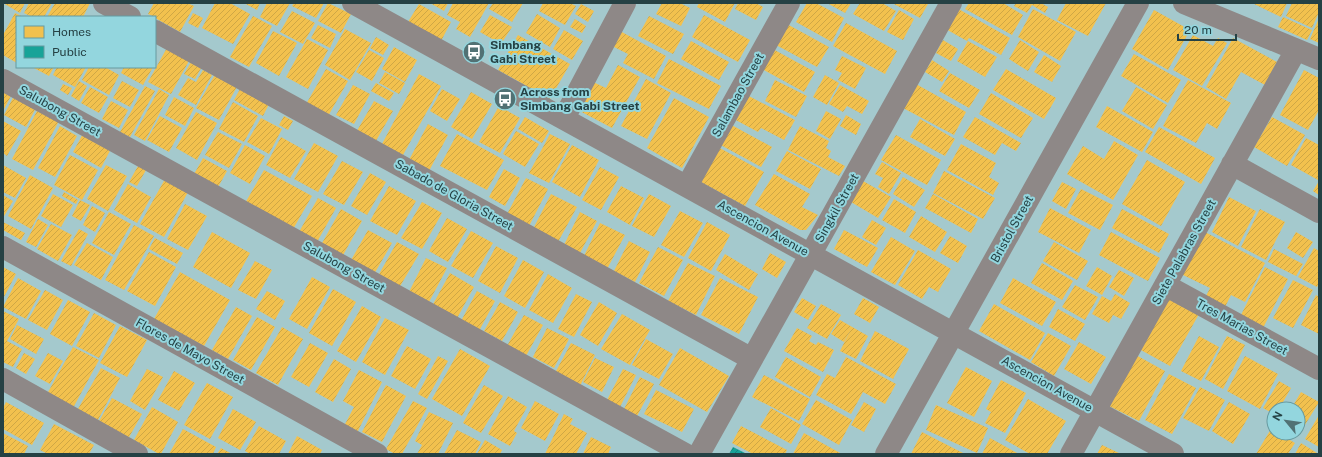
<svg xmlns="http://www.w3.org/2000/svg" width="1322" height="457" viewBox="0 0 1322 457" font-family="'Public Sans',sans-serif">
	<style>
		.homes { fill: url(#homes-hatch) }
		.public { fill: url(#public-hatch) }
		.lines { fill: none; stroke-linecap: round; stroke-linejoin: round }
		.minor { stroke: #8e8887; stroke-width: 22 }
		.labels { text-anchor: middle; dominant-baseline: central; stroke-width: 4; stroke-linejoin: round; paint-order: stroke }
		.poi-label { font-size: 12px; font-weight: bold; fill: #254144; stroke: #93d6de; text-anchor: start }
		.street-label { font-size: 12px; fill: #254144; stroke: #93d6de }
	</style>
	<defs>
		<pattern id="homes-hatch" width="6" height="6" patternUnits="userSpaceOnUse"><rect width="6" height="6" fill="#f2c14e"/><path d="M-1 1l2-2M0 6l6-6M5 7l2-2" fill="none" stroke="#cfa745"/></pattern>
		<pattern id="public-hatch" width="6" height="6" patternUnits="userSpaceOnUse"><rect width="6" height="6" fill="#17a398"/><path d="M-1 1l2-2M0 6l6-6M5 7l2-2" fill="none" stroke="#15867e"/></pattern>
	</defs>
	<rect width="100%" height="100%" fill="#a4c9cd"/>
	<!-- homes -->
	<path class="homes" d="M3,3H25L20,13Z
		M29,3H52L44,17H32L24,13Z
		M55,3H90L83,17H47Z
		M154,3H187L194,6L180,32L155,18V17L148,14Z
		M215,3H230L250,14L233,44L202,28Z
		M244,3H260L257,10Z
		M267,3H290L277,26L260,17Z
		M294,3H324L316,18L292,6Z
		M328,3L351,14L341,33L318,21Z
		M430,3H448L444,11Z
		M453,3H489L470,37L456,29L460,22L447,15Z
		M493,3H523L512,22L489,9Z
		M543,3H570L576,6L565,25L539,11Z
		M662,3H680L690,8L681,26L656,14Z
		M699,3H735L725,22L697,7Z
		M738,3H756L763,7L756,20L735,9Z
		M807,3H816L844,18L832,42L796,22Z
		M827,3H851L845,13Z
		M860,3H882L896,11L884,31L853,14Z
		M892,3H927L928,4L920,18Z
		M969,3H1003L1023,15L1012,35L965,9Z
		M1016,3H1041L1048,7L1045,13L1032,5L1027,13L1014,6Z
		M1066,3H1106L1088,36L1057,20Z
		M1252,3H1287L1281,17Z
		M1292,3H1319V12L1312,28L1286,16Z
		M419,4L451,22L441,41L408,22Z
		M581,4L594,11L588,22L575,14Z
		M955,7L1010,38L1001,55L969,38L967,41L944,28Z
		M1033,9L1076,32L1060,61L1018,37Z
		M899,10L914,19L903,40L887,32Z
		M1154,10L1190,30L1168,70L1132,49Z
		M292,11L315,23L303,44L280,32Z
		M15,13L23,17H17V63L3,55V35Z
		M193,13L203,18L198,28L188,23Z
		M537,14L560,28L550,47L526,33Z
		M490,15L512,27L501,44L480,32Z
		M704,15L750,40L738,62L692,37Z
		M253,16L272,26L249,67L230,57Z
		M649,16L684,34L673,54L638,36Z
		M1283,17L1312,30L1307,40L1278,27Z
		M1319,18V43L1310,39Z
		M575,19L586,26L582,33L570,27Z
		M846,23L897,51L885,74L833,46Z
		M787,24L829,47L817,67L776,45Z
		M318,25L336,34L330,48L311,38Z
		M345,29L371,43L350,80L325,65Z
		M564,30L583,41L572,60L553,49Z
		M273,31L297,43L279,76L256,63Z
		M620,31L666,56L654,79L623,63L628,54L612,46Z
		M518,35L570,64L550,99L498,70Z
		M1193,35L1213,46L1218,38L1227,43L1202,86L1173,70Z
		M376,37L389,45L383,55L370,48Z
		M1233,38L1277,62L1265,85L1241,72L1226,99L1206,87Z
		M307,39L328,50L308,89L286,77Z
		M943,40L958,49L951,61L936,53Z
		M1020,40L1039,52L1028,71L1009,59Z
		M691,41L729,62L719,80L681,59Z
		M968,41L997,57L985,77L957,61Z
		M168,46L190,59L171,94L148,82Z
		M394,47L417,60L405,82L382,69Z
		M771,48L815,72L804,92L760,68Z
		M369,50L384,58L372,81L356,72Z
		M1134,54L1181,80L1168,103L1121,76Z
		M1044,55L1061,66L1052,82L1034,72Z
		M842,56L866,68L855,89L838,80L842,73L835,70Z
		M194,57L204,63L195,79L184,74Z
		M669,59L721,86L709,109L657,83Z
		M932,60L949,71L942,82L925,72Z
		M618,65L640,77L612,128L576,109L591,81L606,88Z
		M32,67H54L49,76Z
		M57,67H86L75,87L53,75Z
		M89,67H105L119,75L109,95L82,80Z
		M124,67H153L143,85L121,73Z
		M326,69L348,81L327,118L305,106Z
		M1006,69L1056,98L1044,119L993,90Z
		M203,70L212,75L196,105L178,95L188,78L196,82Z
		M1304,70L1319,78V110L1308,130L1280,115Z
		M217,71L239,83L219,120L196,108Z
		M385,72L405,83L399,94L379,83Z
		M950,73L980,90L969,108L939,91Z
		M419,74L441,86L403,155L382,144Z
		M825,75L839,83L827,105L813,97Z
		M646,79L671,93L647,139L621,126Z
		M775,80L807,96L796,117L765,101Z
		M1188,80L1231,103L1217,129L1207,123L1196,143L1163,126Z
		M79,81L87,86L79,101L71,96Z
		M122,81L139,90L130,107L113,98Z
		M376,83L394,93L389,101L371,91Z
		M63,84L72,88L68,95L60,90Z
		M916,84L966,112L954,135L903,108Z
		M353,85L370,94L354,124L336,115Z
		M840,85L869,101L862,114L847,106L843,112L829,104Z
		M145,86L155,91L130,137L120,132Z
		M90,87L108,97L99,113L81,103Z
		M1136,87L1167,105L1153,129L1122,111Z
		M159,89L169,95L145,141L134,135Z
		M240,89L269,104L263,116L234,100Z
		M442,89L460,99L447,121L430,111Z
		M3,92L11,96L3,111Z
		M16,92L38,104L26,127L4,115Z
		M471,92L492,104L472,139L451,127Z
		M991,93L1033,118L1021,138L979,114Z
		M745,94L795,120L784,140L761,128L758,132L732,118Z
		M174,97L194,108L185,126L165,115Z
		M674,98L709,117L682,168L647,148Z
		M111,101L128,110L119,128L102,119Z
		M374,101L393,111L373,146L354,136Z
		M233,102L258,116L244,142L219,129Z
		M499,106L520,118L500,153L479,142Z
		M1107,106L1153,132L1142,152L1096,127Z
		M38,109L59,121L33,170L12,159Z
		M826,111L841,119L830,139L816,131Z
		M196,112L217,123L197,160L176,148Z
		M846,115L861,124L856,135L840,126Z
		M160,116L182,128L169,152L147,140Z
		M284,116L293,121L288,130L279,125Z
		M525,117L549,131L542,143L518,129Z
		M975,117L1021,143L1016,151L1002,143L995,155L963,137Z
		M1272,117L1305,135L1287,166L1254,147Z
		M261,118L282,129L269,154L247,142Z
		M920,119L955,139L945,156L910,137Z
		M3,121L21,131L7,156L3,153Z
		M728,123L772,147L761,167L717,143Z
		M428,124L448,135L429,171L409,160Z
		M60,126L77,136L55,177L38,168Z
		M800,126L829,141L826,148L831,151L828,157L845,166L839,176L788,150Z
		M1159,127L1215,158L1201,184L1145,152Z
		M85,130L113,145L101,168L73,152Z
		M516,131L539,144L525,167L503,154Z
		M218,132L242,144L229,168L205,155Z
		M457,134L504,160L487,190L440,166Z
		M550,134L570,144L549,183L529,173Z
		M896,135L941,160L927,185L881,160Z
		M281,137L306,151L290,178L266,165Z
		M1306,138L1319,145V178L1318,180L1291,165Z
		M1114,141L1138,155L1113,200L1067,174L1083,146L1104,159Z
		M314,143L338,156L318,192L294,179Z
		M961,144L996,163L989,177L999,183L993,195L947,170Z
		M245,145L265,156L250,184L230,173Z
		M572,145L599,160L580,197L552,182Z
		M716,146L764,172L745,206L697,180Z
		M787,151L821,169L810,189L776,171Z
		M70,155L98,170L82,200L54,185Z
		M203,158L227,171L217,189L193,176Z
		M1147,160L1185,182L1161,226L1122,204Z
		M342,161L363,172L344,205L323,194Z
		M882,162L901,173L889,194L878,187L883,178L875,174Z
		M3,165L26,178L15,198L3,192Z
		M106,165L127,176L108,211L87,199Z
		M138,166L146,170L137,186L129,182Z
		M600,167L619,177L601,210L582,200Z
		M504,169L520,178L505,206L489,197Z
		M264,170L312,196L292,231L244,205Z
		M944,171L995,198L983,219L933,193Z
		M370,173L386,182L367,215L351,206Z
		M774,174L810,194L802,207L818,215L806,230H800L755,205Z
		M30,175L53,188L31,229L8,216Z
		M903,177L925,190L914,207L893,194Z
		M526,178L548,189L527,230L505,218Z
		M165,179L188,192L164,237L140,224Z
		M863,181L891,197L878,218L851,202Z
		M1319,181V195L1313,191Z
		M1062,182L1076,189L1066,209L1052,201Z
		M128,184L151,197L137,223L114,210Z
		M389,186L416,201L397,235L370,221Z
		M621,186L644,198L630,225L607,212Z
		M1081,189L1113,205L1100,230L1068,213Z
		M64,192L78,200L76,204L62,196Z
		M53,194L73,205L61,227L41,216Z
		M551,194L577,207L558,242L533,229Z
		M649,194L671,206L654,237L632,226Z
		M933,194L978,219L971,233L925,208Z
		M3,195L13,201L3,218Z
		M1229,197L1256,211L1238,246L1212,232Z
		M318,198L336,208L317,242L299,232Z
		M894,199L916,212L905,233L882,220Z
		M80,200L90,205L81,221L72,216Z
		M422,202L442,213L422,249L401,238Z
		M185,204L207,216L188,250L167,239Z
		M92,206L105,213L95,232L83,225Z
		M1050,208L1091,230L1079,253L1038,232Z
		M341,209L362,221L342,257L321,245Z
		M1122,209L1169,234L1159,253L1112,228Z
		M1260,209L1285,222L1266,260L1241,247Z
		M680,211L703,223L684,257L661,245Z
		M109,212L131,224L114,255L92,243Z
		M580,212L597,221L580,253L564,245Z
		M921,216L947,232L935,252L909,237Z
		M447,218L467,229L448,262L429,251Z
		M38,219L48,225L36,247L26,242Z
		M872,220L886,228L876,245L862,237Z
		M3,222L25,233L21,240L3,230Z
		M707,222L730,235L711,271L688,258Z
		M600,223L625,235L606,271L582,260Z
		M51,224L72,235L58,261L37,249Z
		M134,225L154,236L124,290L105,280Z
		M79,229L88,234L71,266L61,261Z
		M368,230L392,243L373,276L350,262Z
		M844,230L878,248L867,267L834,249Z
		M471,231L493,243L473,278L451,266Z
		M1203,231L1265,263L1245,302L1231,295L1224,309L1204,300L1210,288L1181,274Z
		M212,232L250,253L231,288L193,267Z
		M1111,232L1160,258L1148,281L1099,255Z
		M1296,232L1313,242L1303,258L1287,248Z
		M950,236L967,246L958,263L940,253Z
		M891,237L915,251L895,285L871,272Z
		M155,238L183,253L177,264L149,249Z
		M629,241L650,252L635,282L614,271Z
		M397,242L419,254L399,288L378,276Z
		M1054,242L1088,261L1077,280L1043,261Z
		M87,243L113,257L101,280L74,265Z
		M496,246L518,258L500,293L478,281Z
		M658,247L683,260L664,296L639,283Z
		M1314,248L1319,251V283L1317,287L1298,277Z
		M1274,249L1303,264L1296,276L1268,262Z
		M918,250L951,269L938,292L929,287L922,299L898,285Z
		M149,252L176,267L155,306L127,291Z
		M770,253L786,262L777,278L762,269Z
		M725,254L758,274L749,290L716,270Z
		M426,258L447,268L428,304L408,294Z
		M523,260L544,272L525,308L504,296Z
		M255,261L272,270L256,299L238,290Z
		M688,263L715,276L696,315L668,301Z
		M1042,263L1073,281L1062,300L1031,283Z
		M3,267L16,274L3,299Z
		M1097,267L1112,276L1102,295L1086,286Z
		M1265,267L1288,279L1263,328L1240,317Z
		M1119,270L1134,278L1124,296L1109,287Z
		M180,272L230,300L204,346L154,319Z
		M450,273L474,287L455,322L431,308Z
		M548,274L572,288L553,323L529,310Z
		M312,277L330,287L307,329L289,319Z
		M18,278L41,291L26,319L3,307Z
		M720,278L758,297L739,334L701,315Z
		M1013,278L1056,302L1042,326L1000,303Z
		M1293,280L1313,290L1293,328L1273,318Z
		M1075,285L1098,297L1085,320L1062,307Z
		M333,289L356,302L332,346L309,333Z
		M45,290L63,300L47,330L28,320Z
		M267,291L285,301L275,320L256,309Z
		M477,291L495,301L479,331L461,321Z
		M576,294L592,302L574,337L558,329Z
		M1115,294L1130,303L1121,319L1113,315L1109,323L1092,314L1102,296L1111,301Z
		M1316,295L1319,297V334L1301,325Z
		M1168,297L1199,314L1170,366L1139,349Z
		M802,298L816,306L808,320L794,312Z
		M863,298L879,307L870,323L854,314Z
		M68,300L90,312L72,346L50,334Z
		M500,302L518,312L502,341L484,331Z
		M599,302L617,313L598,346L580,335Z
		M821,304L841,315L827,339L807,328Z
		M994,304L1045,333L1030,360L979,331Z
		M362,306L381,317L356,362L337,351Z
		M236,307L252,316L228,359L212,350Z
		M1058,309L1085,324L1075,341L1049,327Z
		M3,311L19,319L7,341L22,349L13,367L3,362V350L4,347H3Z
		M94,313L116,325L99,358L76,346Z
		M622,314L650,330L630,365L601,349Z
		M524,315L543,325L526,356L507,346Z
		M257,317L275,327L251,370L233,360Z
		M385,318L409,330L385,375L362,362Z
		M840,320L868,336L856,359L840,351L851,329L844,342L831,334Z
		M17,325L44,339L36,354L10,339Z
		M120,326L147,340L127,377L100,363Z
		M282,327L303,339L278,385L256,373Z
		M547,328L569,339L554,368L533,357Z
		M797,328L812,336L809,341L816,345L818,342L834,350L823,372L784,351Z
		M875,331L909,349L893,379L860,361Z
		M1048,333L1071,346L1054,376L1031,362Z
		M1199,336L1219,347L1201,381L1181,371Z
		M1227,336L1245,345L1223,389L1205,379Z
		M646,339L673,354L659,379L632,365Z
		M1079,342L1106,357L1091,384L1064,369Z
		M310,343L328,353L309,387L291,377Z
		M571,343L595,355L580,386L555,373Z
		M407,346L431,359L415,389L391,376Z
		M73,347L99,360L73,408L47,394Z
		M680,348L729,376L707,412L659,385Z
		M460,349L490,366L462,416L432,399Z
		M24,353L35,359L26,374L16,368Z
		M48,353L63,361L50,384L35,376Z
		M1134,354L1165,371L1139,421L1107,405Z
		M438,356L448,361L427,399L418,394Z
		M1245,356L1278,374L1260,409L1227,391Z
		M786,357L821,377L810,397L775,377Z
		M846,357L896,384L885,404L863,392L851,414L816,395L827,374L835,378Z
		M595,358L614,367L602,392L583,382Z
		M334,359L351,369L333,402L315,392Z
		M966,367L992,381L974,417L947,403Z
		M101,368L120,378L98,420L78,409Z
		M147,369L163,377L145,410L130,401Z
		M623,369L636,375L619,409L606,402Z
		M359,370L382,382L357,433L344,426L354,407L343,401Z
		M174,371L195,383L179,411L158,400Z
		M1169,374L1196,388L1172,434L1145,420Z
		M764,375L810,399L799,421L752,397Z
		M640,377L654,384L636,418L623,411Z
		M1001,380L1026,393L1005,433L985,423L991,412L986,409Z
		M1279,381L1291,388L1279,409H1274V414L1263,408Z
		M207,383L233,397L210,439L184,425Z
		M386,385L406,396L382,442L362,432Z
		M484,385L503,396L481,433L463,423Z
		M1200,387L1225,400L1209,431L1183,418Z
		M656,390L694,409L682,432L644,414Z
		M1301,392L1319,402L1300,433L1298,432V409H1291Z
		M508,396L527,407L514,431L517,433L510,446L488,434Z
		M112,398L142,414L128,439L98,423Z
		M1028,399L1066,421L1047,454H1030L1005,440Z
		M816,400L852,420L839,445L802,424Z
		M413,401L427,408L402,454H395L386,449Z
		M535,401L559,414L545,441L521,428Z
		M6,402L44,423L32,445L3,429V408Z
		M864,402L876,409L864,432L851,425Z
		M1229,402L1250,414L1233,444L1212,431Z
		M936,405L988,428L977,453L926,430Z
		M152,407L178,422L161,454H159L134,440Z
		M771,408L801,425L791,444L760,427Z
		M233,409L256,422L240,450L218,438Z
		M429,412L453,423L438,454H417L422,445L415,441Z
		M564,414L573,419L570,424L587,433L576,454H545Z
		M1319,415V447L1305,439Z
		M54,424L94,445L89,454H48L40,450Z
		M259,426L286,441L279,454H250L245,451Z
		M741,426L787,450L785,454H753L732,443Z
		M183,429L216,447L213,454H169Z
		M1271,429L1274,431V433H1278L1295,443L1288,454H1256Z
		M457,430L481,442L475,454H444Z
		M922,432L965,454H911Z
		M3,433L28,446L24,454H3Z
		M804,433L842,454H793Z
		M297,436L322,450L320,454H288Z
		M591,437L611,447L608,454H583Z
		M990,438L1019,454H982Z
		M485,440L502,450L500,454H477Z
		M1301,443L1317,453V454H1295Z
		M1102,445L1121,454H1097Z
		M221,448L232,454H217Z"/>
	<!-- public -->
	<path class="public" d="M733,447L747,454H729Z"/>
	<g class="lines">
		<!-- minor -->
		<path class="minor" d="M104,3L130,17
			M353,3L1173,454
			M1184,3L1319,59
			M155,31L752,359
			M3,80L685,454
			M564,118L625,3
			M1232,164L1319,212
			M687,186L789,3
			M3,247L377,454
			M1165,285L1319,369
			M3,379L137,454
			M699,454L951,3
			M886,454L1138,3
			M1071,454L1296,50"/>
	</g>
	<!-- icons -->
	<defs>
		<g id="bus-disc" transform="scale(1.15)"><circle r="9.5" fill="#517174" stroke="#93d6de"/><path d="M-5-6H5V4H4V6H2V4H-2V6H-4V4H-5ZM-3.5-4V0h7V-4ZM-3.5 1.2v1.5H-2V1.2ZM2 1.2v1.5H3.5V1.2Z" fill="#fff"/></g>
	</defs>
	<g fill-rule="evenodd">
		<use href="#bus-disc" x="474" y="52"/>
		<use href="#bus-disc" x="505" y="99"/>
	</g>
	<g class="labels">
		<!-- poi labels -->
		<g class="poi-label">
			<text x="490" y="45">Simbang<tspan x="490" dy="14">Gabi Street</tspan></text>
			<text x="520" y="92">Across from<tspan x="520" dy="14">Simbang Gabi Street</tspan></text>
		</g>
		<!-- street labels -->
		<g class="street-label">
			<text transform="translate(738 95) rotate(-61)">Salambao Street</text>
			<text transform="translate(60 111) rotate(29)">Salubong Street</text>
			<text transform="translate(454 195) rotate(29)">Sabado de Gloria Street</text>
			<text transform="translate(837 208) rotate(-61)">Singkil Street</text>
			<text transform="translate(763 228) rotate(29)">Ascencion Avenue</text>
			<text transform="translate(1012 229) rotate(-61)">Bristol Street</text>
			<text transform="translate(1184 252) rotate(-61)">Siete Palabras Street</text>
			<text transform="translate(344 267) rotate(29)">Salubong Street</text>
			<text transform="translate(1242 327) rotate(29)">Tres Marias Street</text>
			<text transform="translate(190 351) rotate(29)">Flores de Mayo Street</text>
			<text transform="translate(1047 384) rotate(29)">Ascencion Avenue</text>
		</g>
	</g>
	<!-- border -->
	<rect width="1322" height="457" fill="none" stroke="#254144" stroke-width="8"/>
	<!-- legend -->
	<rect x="16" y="16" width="140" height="52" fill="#93d6de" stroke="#679aa0"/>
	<rect x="24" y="26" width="20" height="12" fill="#f2c14e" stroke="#679aa0"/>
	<text x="52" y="36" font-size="12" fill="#254144">Homes</text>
	<rect x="24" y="46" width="20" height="12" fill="#17a398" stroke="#679aa0"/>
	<text x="52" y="56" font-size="12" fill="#254144">Public</text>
	<!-- north arrow -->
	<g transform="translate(1286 421) rotate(299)"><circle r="19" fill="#93d6de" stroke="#679aa0"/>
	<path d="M0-3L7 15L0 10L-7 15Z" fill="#517174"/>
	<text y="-6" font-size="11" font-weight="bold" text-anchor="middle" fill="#254144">N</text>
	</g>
	<!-- scale -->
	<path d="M1178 34v6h58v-6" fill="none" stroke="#254144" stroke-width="2"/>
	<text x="1184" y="34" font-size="12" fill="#254144" stroke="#93d6de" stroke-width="3" paint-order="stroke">20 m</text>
</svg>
